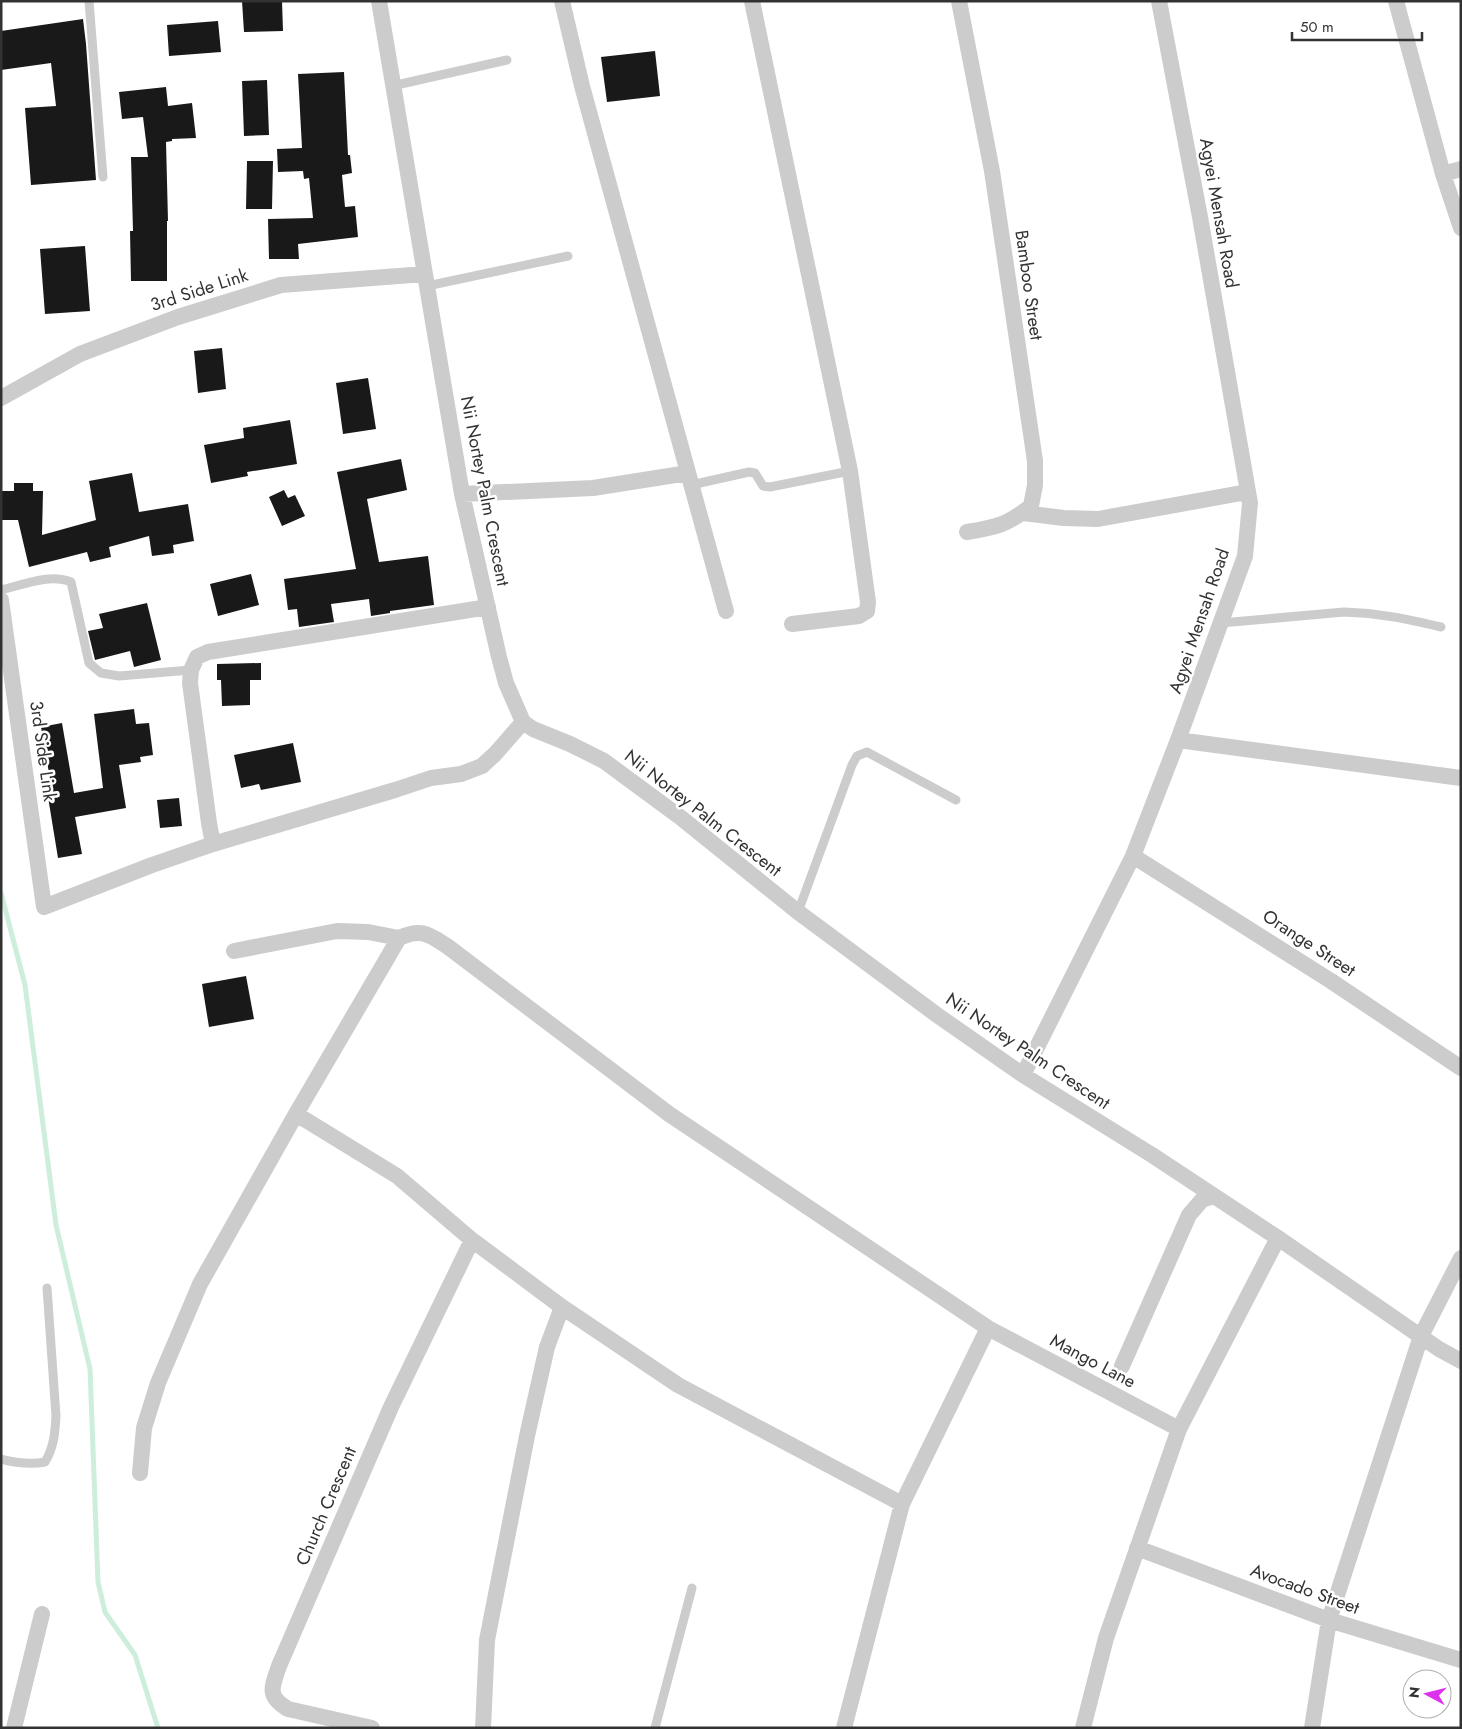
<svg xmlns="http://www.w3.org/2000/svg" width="1462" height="1729" viewBox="0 0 1462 1729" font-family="Jost,sans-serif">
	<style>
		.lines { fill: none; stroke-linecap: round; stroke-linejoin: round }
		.stream { stroke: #cceeda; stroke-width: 5 }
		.building { fill: #191919 }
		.lane { stroke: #ccc; stroke-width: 9 }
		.street { stroke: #ccc; stroke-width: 16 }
		.labels { text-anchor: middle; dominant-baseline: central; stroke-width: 5; stroke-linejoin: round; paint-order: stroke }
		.street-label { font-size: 18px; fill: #323232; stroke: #fff }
	</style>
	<rect width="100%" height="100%" fill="#fff"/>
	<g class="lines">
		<!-- stream -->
		<path class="stream" d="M1,893L25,985L56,1225L90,1369L98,1582L105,1612L135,1655L158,1728"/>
	</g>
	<!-- building -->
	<path class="building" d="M242,1H282L283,31L244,32Z
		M83,19L86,44L96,180L31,185L25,108L56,106L51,63L1,70V31Z
		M218,21L221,52L169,56L167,25Z
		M655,51L660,96L607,102L601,57Z
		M344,72L348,155H350L352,173L342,175L345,207L355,206L358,237L298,244L299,259H269L268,219L313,218L309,178L304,179L303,171L278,172L277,149L302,148L298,74Z
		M267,80L269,135L244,136L242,81Z
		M166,87L168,106L192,103L196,138L172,139V141L166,142L168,221H167V281H131L130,231H133L131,157H148L143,117L122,119L119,92Z
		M247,161H273L272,209H246Z
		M85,246L90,311L45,314L40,249Z
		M222,348L226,389L198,393L194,351Z
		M368,378L376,429L343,434L336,383Z
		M290,420L297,464L247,472L248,476L211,483L204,445L244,438L243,428Z
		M401,459L407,490L367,499L379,562L428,556L434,605L390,611V613L371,616L369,599L331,604L334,622L299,627L297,609L288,610L284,579L356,569L337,472Z
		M132,473L139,512L188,504L194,541L173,545L174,553L152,556L149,536L109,547L111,557L90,562L87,552L29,567L18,520H1V491H14V483H33V491H43L42,535L96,520L89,481Z
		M284,490L288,498L295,495L305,516L282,526L269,497Z
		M251,574L259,605L218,616L210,584Z
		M147,603L161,660L134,667L130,651L95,660L88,631L103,628L99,614Z
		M261,663V680H250V705L222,706L221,680H217V664Z
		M134,709L136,724L149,723L153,755L140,757L141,762L119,765L126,808L75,817L82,854L58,858L48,797L53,796L41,727L62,723L74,793L103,788L94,714Z
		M293,743L301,782L261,790L259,784L241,788L234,755Z
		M179,798L182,826L160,828L157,800Z
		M246,976L254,1019L209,1027L202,984Z"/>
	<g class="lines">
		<!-- lane -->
		<path class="lane" d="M89,1L103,177
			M392,86L507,60
			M427,286L568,256
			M691,485L749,472L755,473L763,486L770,487L850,471
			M1,590C22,585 50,573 71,582L89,663L101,673L119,676L191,670
			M1221,623L1344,612C1380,613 1407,619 1441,627
			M798,912L852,765L857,756L867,752L956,800
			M1,1459C16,1463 29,1465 45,1462C54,1447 55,1433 56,1416L47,1288
			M655,1728L692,1588"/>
		<!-- street -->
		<path class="street" d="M379,1L462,494L499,657L506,683L523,722L533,729L570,744L604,761L680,817L798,912L937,1015L1023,1075L1152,1155L1278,1238L1439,1349L1461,1361
			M562,1L582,86L726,611
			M752,1L850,471L868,602L867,611L859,616L792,624
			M959,1L992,171L1035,461V485L1031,506C1007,525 997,527 967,532
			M1396,1L1443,174L1461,228
			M1443,174L1461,169
			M1,398L80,354L178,317L281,285L425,274
			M462,494L593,488L688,473
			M1023,513L1064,518L1098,519L1247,492
			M1,600L44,907L152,865L213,844
			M488,607L208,652L197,657L191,670L190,683L209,823L213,844L395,790L431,778L461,774L482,766L495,754L523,722
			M1178,740L1461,778
			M1133,856L1331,981L1461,1068
			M234,951L337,931L368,932L399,938
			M1023,1075L1133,856L1178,740L1245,556L1250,503L1200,217L1159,1
			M296,1114L397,1176L472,1240L562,1307L678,1385L902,1504
			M1122,1366L1189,1215L1202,1200L1214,1196
			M140,1473L144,1428L158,1383L200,1284L296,1114L399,938C421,928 428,934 447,946L669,1114L988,1328L1179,1429
			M1137,1548L1329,1620L1461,1660
			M14,1728L42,1614
			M372,1728L288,1709C266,1696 272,1687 279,1666L391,1407L472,1240
			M483,1728L487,1640L527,1436L547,1347L562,1307
			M844,1728L902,1504L988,1328
			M1083,1728L1106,1638L1179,1429L1278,1238
			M1312,1728L1329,1620L1421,1336L1461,1258"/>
	</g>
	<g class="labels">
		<!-- street labels -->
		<g class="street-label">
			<text transform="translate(1219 213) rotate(80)">Agyei Mensah Road</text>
			<text transform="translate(1029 285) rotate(82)">Bamboo Street</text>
			<text transform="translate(199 290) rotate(-18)">3rd Side Link</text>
			<text transform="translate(485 491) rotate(79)">Nii Nortey Palm Crescent</text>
			<text transform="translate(1199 621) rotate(-71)">Agyei Mensah Road</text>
			<text transform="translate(43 751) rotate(82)">3rd Side Link</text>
			<text transform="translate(703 813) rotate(38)">Nii Nortey Palm Crescent</text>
			<text transform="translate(1309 943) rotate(33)">Orange Street</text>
			<text transform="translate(1028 1051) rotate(34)">Nii Nortey Palm Crescent</text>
			<text transform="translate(1093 1361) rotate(28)">Mango Lane</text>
			<text transform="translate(326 1506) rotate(-67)">Church Crescent</text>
			<text transform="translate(1305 1589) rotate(20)">Avocado Street</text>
		</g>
	</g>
	<!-- border -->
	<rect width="1462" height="1729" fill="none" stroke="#323232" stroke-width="5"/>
	<!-- north arrow -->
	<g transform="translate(1427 1694) rotate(277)"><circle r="24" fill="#ffffff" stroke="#adadad"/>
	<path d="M0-4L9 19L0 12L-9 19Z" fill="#dd32eb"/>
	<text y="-8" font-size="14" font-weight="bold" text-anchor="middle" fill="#323232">N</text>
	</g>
	<!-- scale -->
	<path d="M1292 32v8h130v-8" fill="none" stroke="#323232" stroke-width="2.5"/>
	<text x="1300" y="32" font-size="15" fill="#323232" stroke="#ffffff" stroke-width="4" paint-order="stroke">50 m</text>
</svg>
